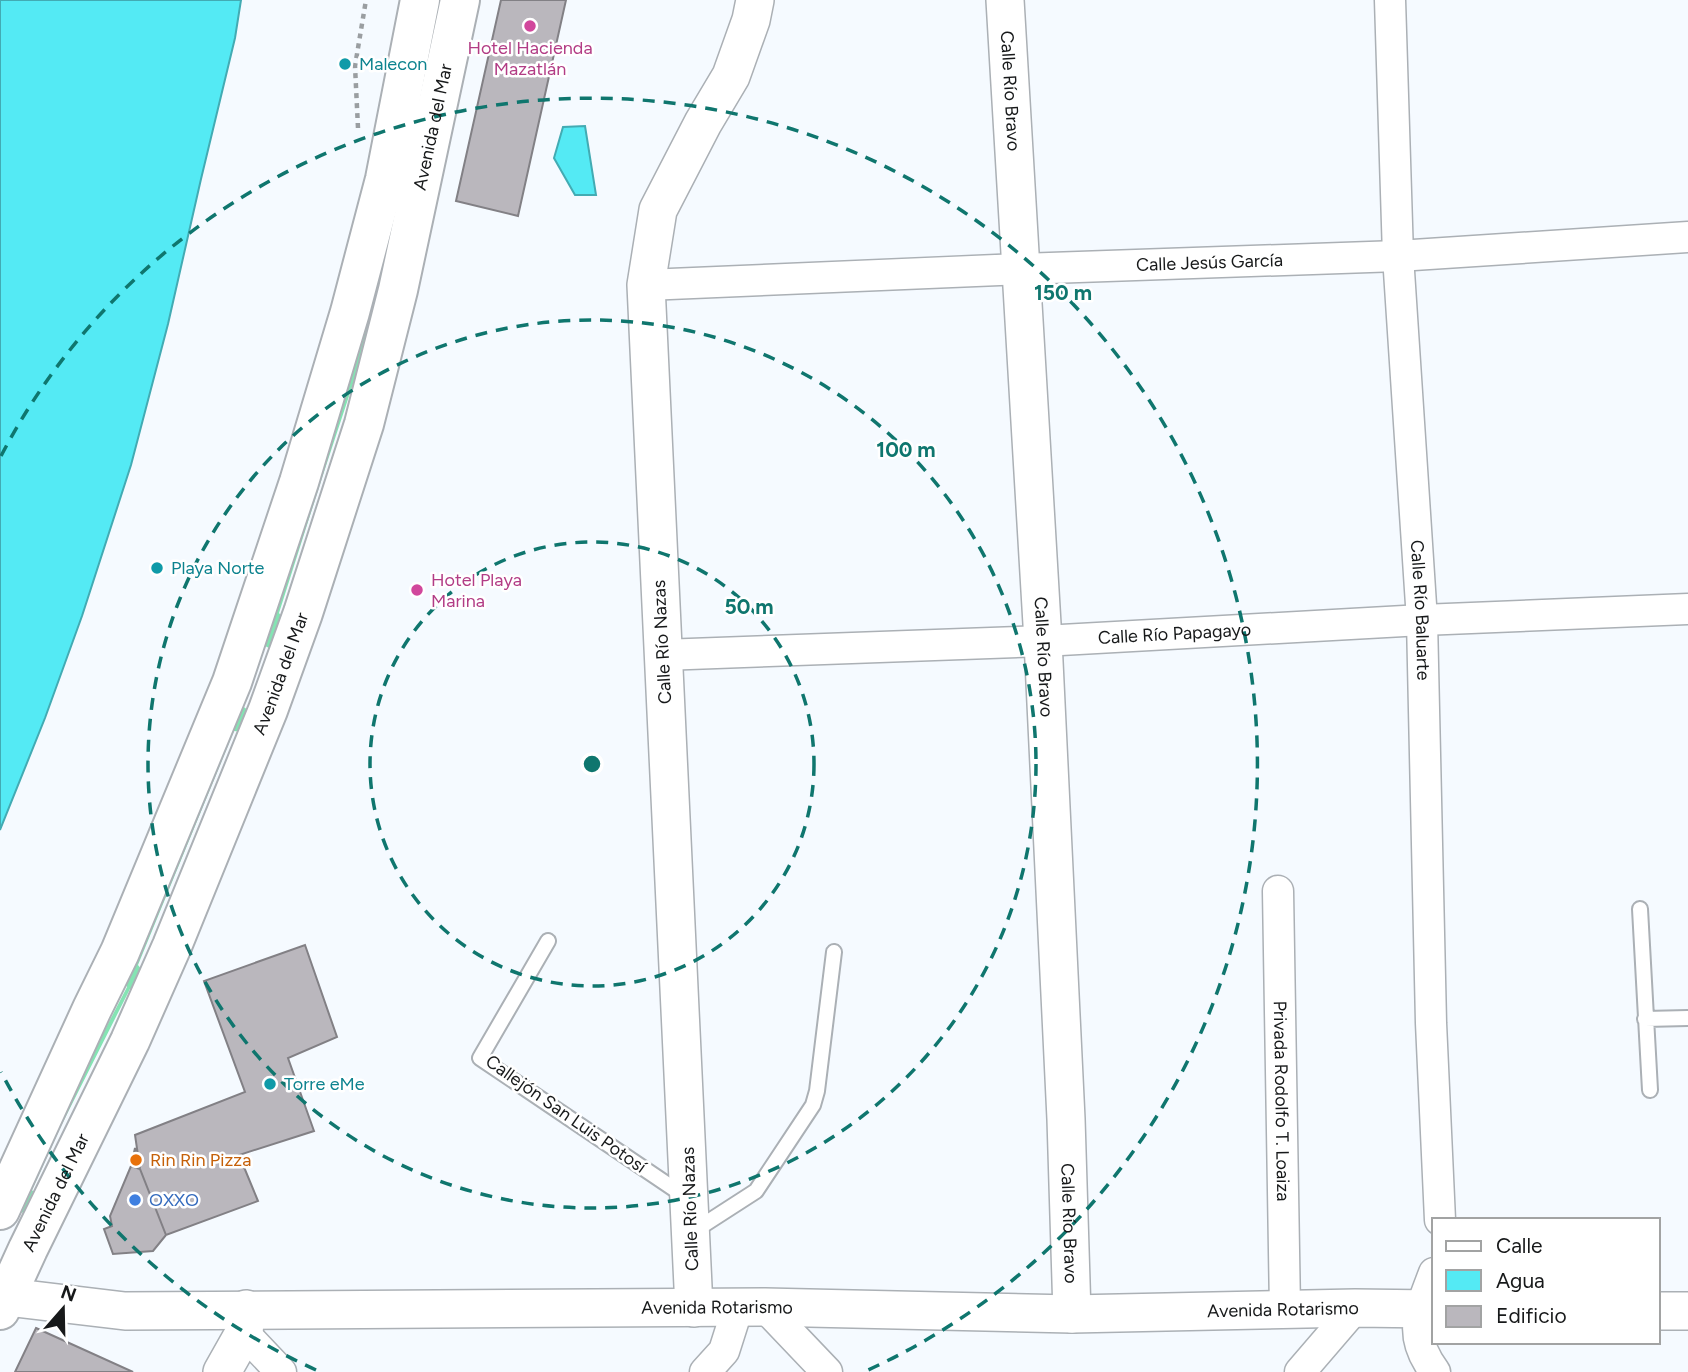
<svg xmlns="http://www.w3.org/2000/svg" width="1688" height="1372" viewBox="0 0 1688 1372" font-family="Figtree,sans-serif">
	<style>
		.green { fill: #84e4b3 }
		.water { fill: #54eaf4; stroke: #42abb3; stroke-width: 2 }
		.building { fill: #bab7bd; stroke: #828085; stroke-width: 2 }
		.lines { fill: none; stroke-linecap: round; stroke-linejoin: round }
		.service-casing { stroke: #abb0b5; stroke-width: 18 }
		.minor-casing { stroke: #abb0b5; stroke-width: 33 }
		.tertiary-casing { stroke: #abb0b5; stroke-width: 40 }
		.primary-casing { stroke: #abb0b5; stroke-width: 42 }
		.path { stroke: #9a9ea1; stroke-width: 4.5; stroke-dasharray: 5 5; stroke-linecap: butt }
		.service { stroke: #fff; stroke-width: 14 }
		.minor { stroke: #fff; stroke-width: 30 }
		.tertiary { stroke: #fff; stroke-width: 37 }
		.primary { stroke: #fff; stroke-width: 38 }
		.ring { fill: none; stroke: #0f766e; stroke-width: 3.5; stroke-dasharray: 12 9 }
		.hotel-dot { fill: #d1479c; stroke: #fff; stroke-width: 2.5 }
		.culture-dot { fill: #0f9aa8; stroke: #fff; stroke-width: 2.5 }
		.food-dot { fill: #e8710a; stroke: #fff; stroke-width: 2.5 }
		.shop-dot { fill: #3f7fe0; stroke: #fff; stroke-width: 2.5 }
		.labels { text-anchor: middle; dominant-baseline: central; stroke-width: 5; stroke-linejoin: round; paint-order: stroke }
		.hotel-label { font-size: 18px; fill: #b23c85; stroke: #fff }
		.culture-label { font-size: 18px; fill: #0d838f; stroke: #fff; text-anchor: start }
		.street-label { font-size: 18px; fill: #17191a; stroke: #fff }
		.food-label { font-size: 18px; fill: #c56008; stroke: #fff; text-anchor: start }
		.shop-label { font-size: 18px; fill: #366cbe; stroke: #fff; text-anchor: start }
		.centre { fill: #0f766e; stroke: #fff; stroke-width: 3.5 }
		.ring-label { font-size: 21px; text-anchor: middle; font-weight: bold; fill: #0f766e; stroke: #fff; stroke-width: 5; stroke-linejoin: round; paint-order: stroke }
	</style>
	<rect width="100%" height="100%" fill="#f5faff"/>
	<!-- green -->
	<path class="green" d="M403,186L372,315L353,384L321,481L279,613L284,619L271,649L263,645L350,382L397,204Z
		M240,704L249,711L243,732L234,731L138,965L142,970L135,988L130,989L61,1126L32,1190L38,1197L29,1215L21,1212L15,1204L127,987L124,980Z"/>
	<!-- water -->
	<path class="water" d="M0,0H241L235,38L201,179L168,324L131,465L82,616L45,718L0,830Z
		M585,126L596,195H575L554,158L563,127Z"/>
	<!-- building -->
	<path class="building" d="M501,0H566L518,216L456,201Z
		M305,945L337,1037L288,1058L314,1131L239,1155L258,1201L166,1235L140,1169L135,1135L245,1092L204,981Z
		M135,1148L140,1169L131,1166Z
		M131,1166L140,1169L166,1235L153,1251L113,1254L104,1229L112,1226L110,1216Z
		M36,1328L133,1372H15Z"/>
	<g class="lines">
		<!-- service casing -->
		<g class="service-casing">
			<path id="service" d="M1640,909L1650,1090
				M548,941L480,1058L686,1197
				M1645,1019L1688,1018
				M694,1231L756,1191L813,1105L817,1091L834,952"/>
		</g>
		<!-- minor casing -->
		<g class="minor-casing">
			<g id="minor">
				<path id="s1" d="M1390,0L1398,256L1422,620L1431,1023L1440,1220"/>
				<path id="s2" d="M646,285L1021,269L1398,256L1688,237"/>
				<path id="s3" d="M662,655L1043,641L1422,620L1688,609"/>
				<path id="s4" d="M1278,891L1285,1310"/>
				<path d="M1434,1273C1419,1313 1407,1335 1435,1372"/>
				<path d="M765,1307L827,1372"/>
				<path d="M244,1333L281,1372"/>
				<path d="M705,1372L724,1351L738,1307"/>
				<path d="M1300,1372L1355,1308"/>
			</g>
		</g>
		<!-- tertiary casing -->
		<g class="tertiary-casing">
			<g id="tertiary">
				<path id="s5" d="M1005,0L1043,641L1066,1119L1072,1314"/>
				<path id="s6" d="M0,1296L125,1311L765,1307L1072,1314L1355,1308L1434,1309"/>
				<path d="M694,1308L646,285L658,210L703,123L731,76L751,20L755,0"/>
				<path d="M1658,1311H1688"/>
				<path d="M222,1372L244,1333L246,1309"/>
			</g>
		</g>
		<!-- primary casing -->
		<g class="primary-casing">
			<g id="primary">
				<path d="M0,1210L92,1009L120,952L232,682L299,482L350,312L385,179L420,0"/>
				<path id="s7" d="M0,1310L28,1249L130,1041L172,946L268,710L303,613L364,424L398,290L460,0"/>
			</g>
		</g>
		<!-- path -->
		<path class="path" d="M358,128L355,66L366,0"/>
		<!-- service -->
		<use href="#service" class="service"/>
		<!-- minor -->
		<use href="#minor" class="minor"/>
		<!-- tertiary -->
		<use href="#tertiary" class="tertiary"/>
		<!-- primary -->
		<use href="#primary" class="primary"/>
	</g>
	<!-- distance rings -->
	<g class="ring">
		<circle cx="592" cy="764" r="222"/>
		<circle cx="592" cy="764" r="444"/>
		<path d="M316 1370A666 666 0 0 1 1 1072M1 456A666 666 0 1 1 868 1370"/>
	</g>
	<!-- markers -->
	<g class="hotel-dot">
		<circle cx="530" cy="26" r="7"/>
		<circle cx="417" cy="590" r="7"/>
	</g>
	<g class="culture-dot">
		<circle cx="345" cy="64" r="7"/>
		<circle cx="157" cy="568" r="7"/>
		<circle cx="270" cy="1084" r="7"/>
	</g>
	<circle class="food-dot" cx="136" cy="1160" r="7"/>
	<circle class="shop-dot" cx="135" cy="1200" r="7"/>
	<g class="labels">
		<!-- hotel labels -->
		<g class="hotel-label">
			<text x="530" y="48">Hotel Hacienda<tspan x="530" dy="21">Mazatlán</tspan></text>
			<text x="431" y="580" text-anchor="start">Hotel Playa<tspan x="431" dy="21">Marina</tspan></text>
		</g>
		<!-- culture labels -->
		<g class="culture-label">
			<text x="359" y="64">Malecon</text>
			<text x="171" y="568">Playa Norte</text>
			<text x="284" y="1084">Torre eMe</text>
		</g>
		<!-- street labels -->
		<g class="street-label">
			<text stroke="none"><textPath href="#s5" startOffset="91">Calle Río Bravo</textPath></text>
			<text stroke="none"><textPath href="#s7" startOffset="1264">Avenida del Mar</textPath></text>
			<text stroke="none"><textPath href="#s2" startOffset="564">Calle Jesús García</textPath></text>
			<text stroke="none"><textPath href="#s1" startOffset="611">Calle Río Baluarte</textPath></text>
			<text stroke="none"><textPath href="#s3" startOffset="513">Calle Río Papagayo</textPath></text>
			<text transform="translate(662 642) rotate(-93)">Calle Río Nazas</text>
			<text stroke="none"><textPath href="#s5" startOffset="658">Calle Río Bravo</textPath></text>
			<text stroke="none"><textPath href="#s7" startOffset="696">Avenida del Mar</textPath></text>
			<text stroke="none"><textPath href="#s4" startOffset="210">Privada Rodolfo T. Loaiza</textPath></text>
			<text transform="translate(566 1114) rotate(35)">Callejón San Luis Potosí</text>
			<text stroke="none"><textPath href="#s7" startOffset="130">Avenida del Mar</textPath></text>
			<text transform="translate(690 1209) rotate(-92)">Calle Río Nazas</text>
			<text stroke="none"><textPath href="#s5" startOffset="1225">Calle Río Bravo</textPath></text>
			<text stroke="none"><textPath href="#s6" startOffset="718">Avenida Rotarismo</textPath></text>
			<text stroke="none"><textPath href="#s6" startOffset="1284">Avenida Rotarismo</textPath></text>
		</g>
		<!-- food labels -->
		<g class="food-label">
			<text x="150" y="1160">Rin Rin Pizza</text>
		</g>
		<!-- shop labels -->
		<g class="shop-label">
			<text x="149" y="1200">OXXO</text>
		</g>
	</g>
	<circle cx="592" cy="764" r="10" class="centre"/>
	<g class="ring-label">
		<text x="1063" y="300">150 m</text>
		<text x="906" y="457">100 m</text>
		<text x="749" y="614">50 m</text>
	</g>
	<!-- legend -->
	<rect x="1432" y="1218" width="228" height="126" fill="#ffffff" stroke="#a2a3a3" stroke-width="2"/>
	<rect x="1446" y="1241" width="35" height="10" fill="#ffffff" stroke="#a2a3a3" stroke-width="2"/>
	<text x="1496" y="1253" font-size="21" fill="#17191a">Calle</text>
	<rect x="1446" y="1270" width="35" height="21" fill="#54eaf4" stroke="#a2a3a3" stroke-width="2"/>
	<text x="1496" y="1288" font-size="21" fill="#17191a">Agua</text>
	<rect x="1446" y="1306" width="35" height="21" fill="#bab7bd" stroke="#a2a3a3" stroke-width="2"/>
	<text x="1496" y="1323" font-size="21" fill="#17191a">Edificio</text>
	<!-- north arrow -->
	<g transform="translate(63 1309) rotate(20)" stroke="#ffffff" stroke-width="5" paint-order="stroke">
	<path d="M0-5L12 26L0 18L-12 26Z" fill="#17191a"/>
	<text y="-10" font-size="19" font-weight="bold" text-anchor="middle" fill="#17191a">N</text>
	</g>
</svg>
